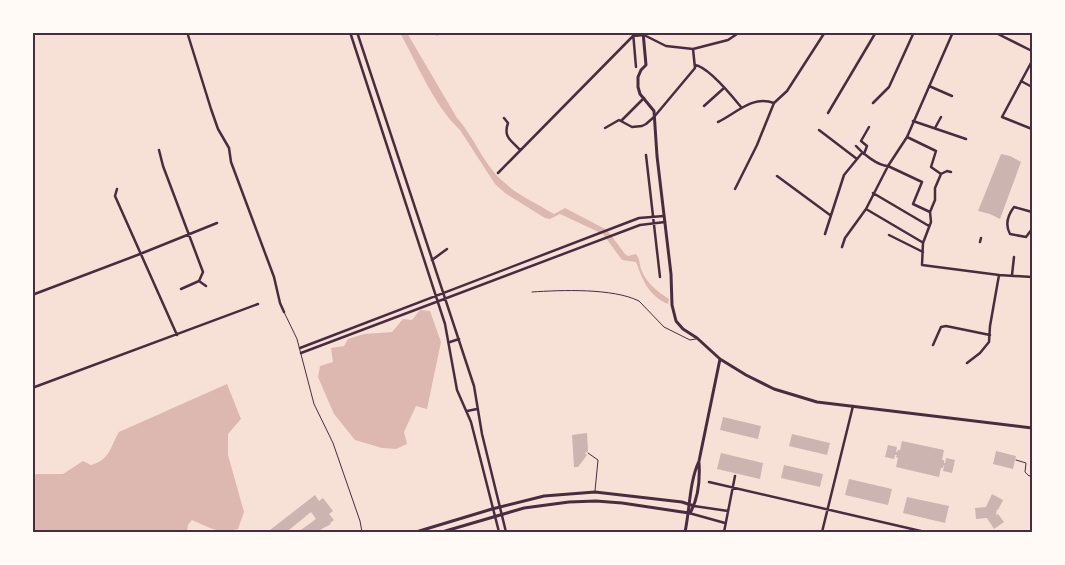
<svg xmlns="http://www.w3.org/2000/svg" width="1065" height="565" viewBox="0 0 1065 565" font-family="'Fira Sans Condensed',sans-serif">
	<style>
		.water { fill: #dcb8b0 }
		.building { fill: #ccb4b1 }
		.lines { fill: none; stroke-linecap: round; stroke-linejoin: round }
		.service { stroke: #4a2c40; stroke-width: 1 }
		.minor { stroke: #4a2c40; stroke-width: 2.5 }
		.tertiary { stroke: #4a2c40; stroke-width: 3 }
		.neatline { fill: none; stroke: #4a2c40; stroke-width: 2 }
	</style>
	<rect width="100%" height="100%" fill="#f7e1d7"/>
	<!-- water -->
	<path class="water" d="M400,33H407L457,118C475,138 484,166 505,183C519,196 538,204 554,214L565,208L607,230L625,254L628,256L636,254C640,259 639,263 641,269C646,283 657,291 669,299L668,304C649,296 643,281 636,262L622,260L603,234L560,214L550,219L545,218L505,193L495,184L460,130C433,104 418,65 400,33Z
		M420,310L430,311L441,342L427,409L416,406L404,432L407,444L396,449L382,448L355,440L334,414L318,377L320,366L333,362L331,348L344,346L348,339L364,334L392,332L403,319L412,320Z
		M227,384L241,419L228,434V455L244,512L238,529C217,534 211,528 192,520L188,525L187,532H33V475L38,474H63L83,461L91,465C110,460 110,447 119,432Z"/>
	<!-- building -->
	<path class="building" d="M1001,154L1010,156L1021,162L1000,219L990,214L978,211Z
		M723,417L761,426L758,439L720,430Z
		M587,433L588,451L585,453L587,455L578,467H574L572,435Z
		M792,434L830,443L827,455L789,446Z
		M902,441L944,450L942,460H944V463H945L946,458L955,460L952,473L943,471L944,466H943V468H941L939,477L896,467L898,458L896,457L897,455H895L894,459L885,457L888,445L897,447L896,452H897L898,450H900Z
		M996,451L1016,456L1013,469L993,464Z
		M721,453L763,463L760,479L717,469Z
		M784,465L823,474L820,487L781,478Z
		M849,479L892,489L888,505L845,495Z
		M992,494L1003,500L998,510L997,509L996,515L998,514L1004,522L994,529L987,518L976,519L975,508L986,507Z
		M315,495L319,501L323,498L333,511L329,514L334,520L330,523L331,524L320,530V532H298L316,519L311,512L289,530L291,532H287L285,531L283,532H272L270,530Z
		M907,497L949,506L945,523L903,513Z"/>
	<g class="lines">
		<!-- service -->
		<path class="service" d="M532,292C561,290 613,288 639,301L664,327L690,340L696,339
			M284,312L297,339L314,404L333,443L360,521L362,532
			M588,453L598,460L595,491
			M1016,460L1026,463L1025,472L1029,476L1032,475"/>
		<!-- minor -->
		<path class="minor" d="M350,32L445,324L457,390L471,422L499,532
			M357,32L474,386L482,434L506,532
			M633,32L636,67
			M994,32L1032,51
			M437,34L439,32
			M188,35L211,109L218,129L229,148L231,162L274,277L280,303L284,312
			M1032,61L1002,117L1032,129
			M695,65C709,67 732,96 741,107
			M1021,81L1032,87
			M929,86L952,96
			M873,103L889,87L914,32
			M704,106L724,88
			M828,113L876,32
			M504,118L508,123C503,137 511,140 520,150
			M622,120L644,98
			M913,121L966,139
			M718,122C737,113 752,95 774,103
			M605,128L619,120L632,127L642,126L646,124L654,117L695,68L693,49
			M935,128L941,117
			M819,130L857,159
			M907,137L936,151L931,167L941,174L935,188V200L930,212L931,222L923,243L922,265L999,275L1032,277
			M856,146C862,153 878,166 888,166L907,137L953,32
			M159,150L163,166L203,272L199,281L206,286
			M864,154L867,146L861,141L869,127
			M646,155L660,277
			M498,173L633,36L644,35L666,46L693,49L728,40L740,32
			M941,174L947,171L951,172
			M777,176L830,215
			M117,189L115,196L177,335
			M735,189L757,145L774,103L787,91L825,32
			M873,193L929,226
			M866,209L922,242
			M1032,212L1014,207C1008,215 1005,225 1010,234L1026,237L1032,229
			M825,234L844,175L862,153
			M889,235L923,252
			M980,242L981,238
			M842,247L845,238L866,209L888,166L922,182L913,204L930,212
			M432,260L447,249
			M1012,275L1014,257
			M181,289L199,281
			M32,295L140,254L217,223
			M450,342L459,339
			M933,345L941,327L946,326L990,335
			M300,348L639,218L664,216
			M301,353L640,225L665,222
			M967,363L980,353L989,342L990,326L999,275
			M32,388L258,304
			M467,411L477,409
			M709,482L925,532
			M694,506L728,511
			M689,513L725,523
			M724,532L735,476
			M822,532L853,406"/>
		<!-- tertiary -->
		<path class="tertiary" d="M643,32L646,65L641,70L638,77V87L640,94L654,111L657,156L671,274L672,305L676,321L683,329L697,338L720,359L746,375L774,389L817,402L1032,428
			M690,513C698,499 700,479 699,463
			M416,532L492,509L544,496L595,492L682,502L694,506
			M442,532L524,508L569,502L596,501L622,503L689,513
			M685,532C690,509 689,483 699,461L720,359"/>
	</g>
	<!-- border -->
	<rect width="1065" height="565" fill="none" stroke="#fffaf5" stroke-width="68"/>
	<rect x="34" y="34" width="997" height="497" class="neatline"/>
</svg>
